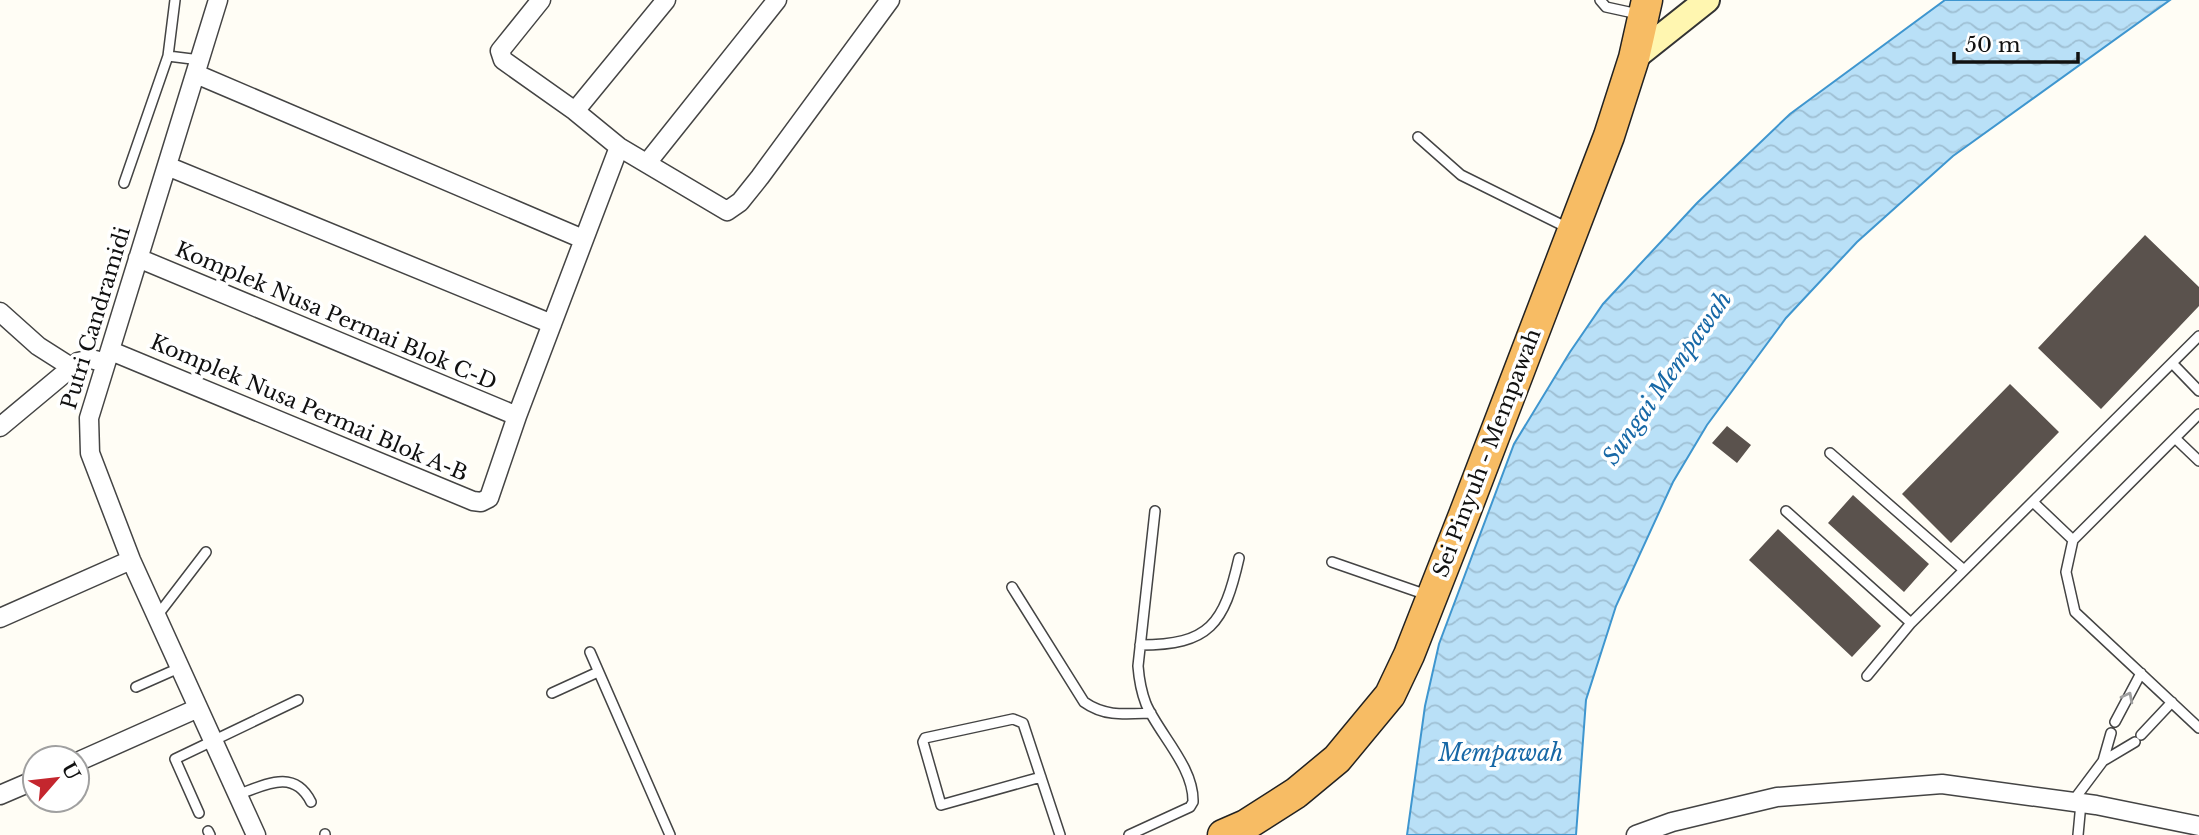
<svg xmlns="http://www.w3.org/2000/svg" width="2199" height="835" viewBox="0 0 2199 835" font-family="'Libre Baskerville',serif">
	<style>
		.water { fill: url(#water-waves); stroke: #3f96cf; stroke-width: 2 }
		.building { fill: #5a524d }
		.lines { fill: none; stroke-linecap: round; stroke-linejoin: round }
		.service-casing { stroke: #444; stroke-width: 12 }
		.minor-casing { stroke: #444; stroke-width: 21 }
		.secondary-casing { stroke: #333; stroke-width: 28 }
		.trunk-casing { stroke: #222; stroke-width: 33 }
		.service { stroke: #fff; stroke-width: 9 }
		.minor { stroke: #fff; stroke-width: 18 }
		.secondary { stroke: #fff6b0; stroke-width: 24 }
		.trunk { stroke: #f7bc64; stroke-width: 30 }
		.oneway { stroke: #a0a0a0 }
		.labels { text-anchor: middle; dominant-baseline: central; stroke-width: 7; stroke-linejoin: round; paint-order: stroke }
		.street-label { font-size: 21px; fill: #111; stroke: #fff }
		.water-label { font-size: 23px; font-style: italic; fill: #1768a6; stroke: #fff }
	</style>
	<defs>
		<pattern id="water-waves" width="16" height="10" patternUnits="userSpaceOnUse" patternTransform="scale(1.75)"><rect width="16" height="10" fill="#b9e0f7"/><path d="M0 5q4-4 8 0t8 0" fill="none" stroke="#9ebfd3"/></pattern>
	</defs>
	<rect width="100%" height="100%" fill="#fffdf5"/>
	<!-- water -->
	<path class="water" d="M1945,0H2170L1953,156L1857,242L1786,318L1707,425L1673,482L1616,606L1586,700L1576,835H1407L1425,706L1439,644L1514,444L1570,352L1603,304L1697,203L1790,114Z"/>
	<!-- building -->
	<path class="building" d="M2145,235L2199,287V306L2101,409L2038,348Z
		M2010,384L2059,432L1951,543L1902,494Z
		M1727,426L1751,445L1737,463L1712,443Z
		M1853,495L1929,564L1904,592L1828,523Z
		M1778,529L1881,626L1852,657L1749,560Z"/>
	<g class="lines">
		<!-- service casing -->
		<g class="service-casing">
			<path id="service" d="M175,0L168,56L200,60
				M1600,0L1606,7L1638,14
				M1418,137L1461,175L1570,229
				M124,183L168,56
				M2173,364L2199,391
				M2199,414L2073,540L2066,572L2075,612L2199,728
				M2176,439L2199,461
				M1830,453L1964,570
				M2033,502L2073,540
				M1786,511L1911,623
				M1332,562L1427,595
				M1012,587L1084,702C1105,717 1126,714 1151,713
				M157,616L206,552
				M1140,645C1210,645 1224,624 1239,558
				M590,652L670,835
				M1867,676L1911,623L2199,336
				M136,687L179,668
				M552,693L598,672
				M2115,722L2141,673
				M2141,735L2172,702
				M2103,761L2135,742
				M1041,777L941,805L923,742L925,738L1013,719L1023,723L1060,835
				M237,795C265,785 294,768 311,802
				M2073,801L2103,761L2111,733
				M199,813L175,759L298,700
				M208,831L210,835
				M325,834V835
				M1129,835L1190,807L1193,802C1194,767 1159,734 1146,704C1141,691 1139,679 1138,666L1155,511
				M2078,835L2081,803"/>
		</g>
		<!-- minor casing -->
		<g class="minor-casing">
			<path id="minor" d="M218,0L89,418L90,453L131,560L256,835
				M541,0L500,51L503,60L575,111L619,147L727,211L740,202L760,177L890,0
				M196,74L583,239
				M575,111L666,0
				M647,163L777,0
				M167,166L552,324
				M138,258L517,416
				M0,312L38,346L71,367
				M111,351L473,501L481,502L489,498L517,416L619,147
				M0,427L78,362L91,359L106,363
				M0,618L131,560
				M77,762L196,709
				M0,795L35,780
				M1636,835L1672,822L1777,797L1942,784L2096,805L2199,826"/>
		</g>
		<!-- secondary casing -->
		<g class="secondary-casing">
			<path id="secondary" d="M1634,58L1707,0"/>
		</g>
		<!-- trunk casing -->
		<g class="trunk-casing">
			<path id="trunk" d="M1223,835L1246,825L1296,793L1337,759L1390,695L1409,655L1464,515L1609,136L1634,58L1647,0"/>
		</g>
		<!-- service -->
		<use href="#service" class="service"/>
		<!-- minor -->
		<use href="#minor" class="minor"/>
		<!-- secondary -->
		<use href="#secondary" class="secondary"/>
		<!-- trunk -->
		<use href="#trunk" class="trunk"/>
	</g>
	<!-- one-way arrows -->
	<defs><path id="oneway-chevron" d="M-2-3.5L2.5 0L-2 3.5" fill="none" stroke-width="1.6" stroke-linecap="round" stroke-linejoin="round" transform="scale(1.75)"/></defs>
	<use class="oneway" href="#oneway-chevron" transform="translate(2128 697) rotate(-63)"/>
	<g class="labels">
		<!-- street labels -->
		<g class="street-label">
			<text transform="translate(336 316) rotate(23)">Komplek Nusa Permai Blok C-D</text>
			<text transform="translate(96 318) rotate(-73)">Putri Candramidi</text>
			<text transform="translate(309 408) rotate(23)">Komplek Nusa Permai Blok A-B</text>
			<text transform="translate(1487 453) rotate(-69)">Sei Pinyuh - Mempawah</text>
		</g>
		<!-- water labels -->
		<g class="water-label">
			<text transform="translate(1667 378) rotate(-55)">Sungai Mempawah</text>
			<text x="1501" y="753">Mempawah</text>
		</g>
	</g>
	<!-- north arrow -->
	<g transform="translate(56 779) rotate(62)"><circle r="33" fill="#ffffff" stroke="#a0a0a0" stroke-width="2"/>
	<path d="M0-5L12 26L0 18L-12 26Z" fill="#c4262e"/>
	<text y="-10" font-size="19" font-weight="bold" text-anchor="middle" fill="#111111">U</text>
	</g>
	<!-- scale -->
	<path d="M1954 52v10h124v-10" fill="none" stroke="#111111" stroke-width="3.5"/>
	<text x="1965" y="52" font-size="21" fill="#111111" stroke="#ffffff" stroke-width="5" paint-order="stroke">50 m</text>
</svg>
